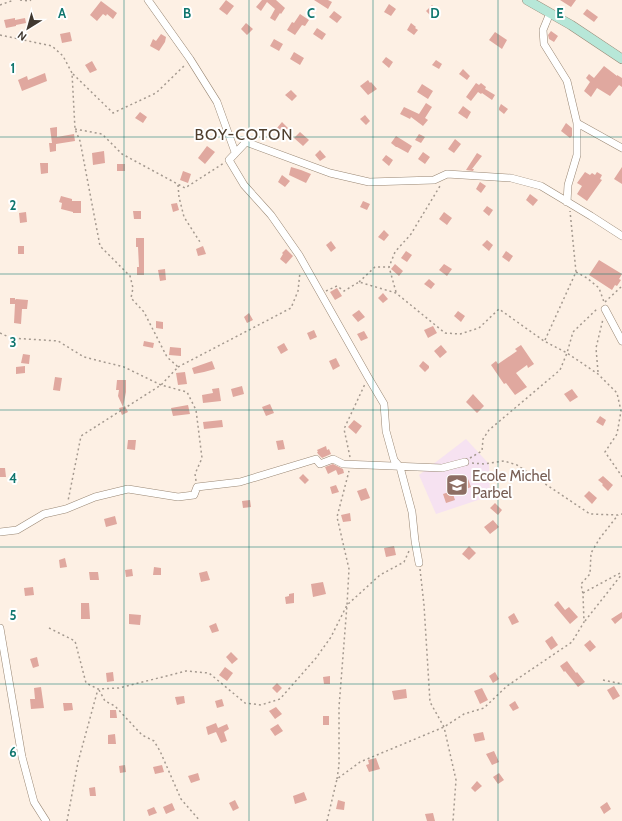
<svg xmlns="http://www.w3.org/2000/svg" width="622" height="821" viewBox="0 0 622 821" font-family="Cabin,sans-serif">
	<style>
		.education { fill: #f6e2f1 }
		.building { fill: #e0a89f }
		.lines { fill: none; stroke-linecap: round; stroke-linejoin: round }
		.street-casing { stroke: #998774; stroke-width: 8 }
		.secondary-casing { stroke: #998774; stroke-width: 10 }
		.path { stroke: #a4998f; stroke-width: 1.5; stroke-dasharray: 2 3; stroke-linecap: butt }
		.street { stroke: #fff; stroke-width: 7 }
		.secondary { stroke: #b7e7d8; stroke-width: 9 }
		.grid { fill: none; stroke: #0f766e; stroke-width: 1; stroke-opacity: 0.55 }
		.labels { text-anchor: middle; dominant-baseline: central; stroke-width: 4; stroke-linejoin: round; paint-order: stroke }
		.education-label { font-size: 15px; fill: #785e54; stroke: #fff; text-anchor: start }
		.neighbourhood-label { font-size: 16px; letter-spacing: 1px; fill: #4e3e2d; stroke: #fff }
		.grid-label { font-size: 13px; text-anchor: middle; font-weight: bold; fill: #0f766e; stroke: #fff; stroke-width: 4; stroke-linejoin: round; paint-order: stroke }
	</style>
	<rect width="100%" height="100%" fill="#fdf0e4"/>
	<!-- education -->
	<path class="education" d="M466,439L489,464L490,496L436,514L419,475Z"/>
	<!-- building -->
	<path class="building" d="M226,0L234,6L227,15L219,9Z
		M262,0H276L285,8L281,14L280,13L275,21L270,18L275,9L267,2L261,11L256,7Z
		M314,0H328L332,2L328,9Z
		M560,0H576L571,7Z
		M101,1L117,13L113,19L107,14L106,16L103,14L97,21L90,15Z
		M389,4L396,9L391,16L384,12Z
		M432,5L438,11L432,17L426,11Z
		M587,9L598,17L594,22L583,14Z
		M334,11L342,17L337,23L329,17Z
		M300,14L309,20L305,26L302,25L295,35L287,30L292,22L294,23Z
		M15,18V20L25,18L26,23L16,25V26L6,28L4,20Z
		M246,23L253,29L247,35L241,29Z
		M411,23L416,27L415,28L418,30L414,35L407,30Z
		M317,28L326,34L322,40L313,34Z
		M551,31L558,36L554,42L549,39L548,35Z
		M70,32L72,41L62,43L60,34Z
		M495,32L507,40L502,49L489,40Z
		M161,34L166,37L165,42L159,51L150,46L153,39L156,41Z
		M274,39L283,44L279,51L270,46Z
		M294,52L304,58L300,65L290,59Z
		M386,57L393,62L389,68L382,62Z
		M436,60L442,64L439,69L432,65Z
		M92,61L97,70L90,73L85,65Z
		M604,66L617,76V75L622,78V87L619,85L610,96L597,88L591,97L584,91L590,82L586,78L589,74L594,78Z
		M463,69L470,76L467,80L459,74Z
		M45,73L47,81L22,91L18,80L27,76L28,80Z
		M368,80L370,83L371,82L377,89L368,95L360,86Z
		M476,83L479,85L481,83L486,87L485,89L495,95L492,100L482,93L481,94L478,92L471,101L466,97Z
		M422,84L433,91L428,99L417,92Z
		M291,90L297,96L292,101L285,95Z
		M426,103L432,107L425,118L428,120L423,126L411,117L410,119L400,114L404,107L419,114Z
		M501,104L508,109L504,114L499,110V108Z
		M463,106L471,112L467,119L458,113Z
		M140,112L147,117L143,123L135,118Z
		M365,115L370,121L366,125L360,119Z
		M282,122L288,128L283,134L277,128Z
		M566,123L572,128V136L570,138L561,131Z
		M57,127V137L74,134L75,141L56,144V151L50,152L49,143H52L50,128Z
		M300,132L309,140L303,146L294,138Z
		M419,134L425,137L421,143L415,140Z
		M396,136L412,146L408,153L397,147H396L391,143Z
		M455,139L461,144L454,153L448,149Z
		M207,146L215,152L205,164L198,158Z
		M320,150L326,157L320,161L315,155Z
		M104,151L105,163L93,165L92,153Z
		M423,152L430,157L425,164L418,159Z
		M477,153L482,156L472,169H474L473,171L466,170Z
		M386,155L393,160L389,166L382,160Z
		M40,163H48V173L41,174Z
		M117,164H125V171H117Z
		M291,167L301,170L311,174L306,183L289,175Z
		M622,167V184L614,179Z
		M183,171L191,174L188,183L180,180Z
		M585,172L590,175L592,173L595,175L597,172L602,175L600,179L602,180L587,201L577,194L582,186L577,183Z
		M282,175L290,181L285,187L278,182Z
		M480,182L486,186L481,193L476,189Z
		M530,194L538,200L533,206L526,200Z
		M61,196L72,199V201H81V213H73V212L61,209L62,203L59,202Z
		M363,201L370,204L367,210L360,207Z
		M177,203L179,210L173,212L171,204Z
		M487,206L493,210L489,216L483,211Z
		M133,211H141V219H134Z
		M26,212L27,222L20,223L19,213Z
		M444,212L452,218L447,225L439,219Z
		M384,230L389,235L384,241L378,237Z
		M136,238H144V275H137V267H139L138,247H136Z
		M487,240L493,245L489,251L482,245Z
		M331,241L336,248L331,252L326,245Z
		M18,246H24V254H18Z
		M203,246L206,254L198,256L196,249Z
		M286,249L293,256L286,264L280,259L283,254L282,253Z
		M406,251L412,255L407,262L401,258Z
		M506,251L513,256L509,262L502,257Z
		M599,260L622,274L619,279L621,280L617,286L615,285L612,290L589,275Z
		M395,264L403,271L399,276L391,269Z
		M444,264L452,269L447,276L439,270Z
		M165,269L166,280L160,281L158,270Z
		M429,279L435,284L431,289L424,284Z
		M337,288L342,296L335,300L330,292Z
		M383,293L388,299L383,303L378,298Z
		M10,298H15V300L16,299L28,300L27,309H22L21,324L14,323L15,304H10Z
		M359,310L365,317L358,322L352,315Z
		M458,311L465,316L461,322L454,316Z
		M249,313L253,320L247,323L244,317Z
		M156,321L163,322V329L156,328Z
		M433,326L437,333L428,338L424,330Z
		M314,330L317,337L310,340L307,333Z
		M364,331L368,338L361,341L357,334Z
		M144,341L154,343L153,348L143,346Z
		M284,343L288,350L281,354L277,347Z
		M441,345L447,352L440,358L434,351Z
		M521,345L534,364L528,368L527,365L516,373L527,387L515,395L506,383L504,384L491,365L496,361L498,364L517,351L515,349Z
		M170,347L181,348V356L169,355Z
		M23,354L30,355L29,364L21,363Z
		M336,358L340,366L333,370L329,361Z
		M212,361L215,369L204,372L194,374L192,368Z
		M423,361L429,366V368L425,372L419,366Z
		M25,366V373L16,374V367Z
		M185,372L187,384L178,385L176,373Z
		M55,377L62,378L60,391L53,390Z
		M117,380H126V392L123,407L125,406L128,412L122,415L119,408L123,407L118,396L119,390H116Z
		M242,386L244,394L233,397L231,389Z
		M219,388L221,401L203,403L202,395L213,393L212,389Z
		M572,389L578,397L570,402L564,394Z
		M473,394L484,406L477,413L466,402Z
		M270,404L274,413L266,416L262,407Z
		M188,405L190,414L173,416L171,408Z
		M600,416L606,420L603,426L596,422Z
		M222,420L223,427L204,429L203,422Z
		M354,420L362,426L356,434L348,427Z
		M128,440H136L135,450L127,449Z
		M283,440L285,449L278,450L276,441Z
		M326,446L327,450L329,449L331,454L322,458L318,454L317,452H318L317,450Z
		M333,464L343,469L344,473L338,475L336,470L328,474L325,467Z
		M0,468H5L6,477H0Z
		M303,474L309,480L305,484L299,478Z
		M603,476L613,485L608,491L602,485L603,484L598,480Z
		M468,479L471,487L459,492L456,484Z
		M336,485L339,492L332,494L330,487Z
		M366,488L370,498L361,501L357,491Z
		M452,491L455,500L446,503L443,494Z
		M589,491L597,498L592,504L584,496Z
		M250,500L251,507L243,508L242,501Z
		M495,503L502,510L498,515L490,508Z
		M350,513L351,521L343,522L341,515Z
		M115,516L117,524L106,527L104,519Z
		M493,520L499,527L490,534L484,527Z
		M394,546L396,555L386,557L384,548Z
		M469,546L476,553L469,560L462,554Z
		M65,558L67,567L60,568L59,560Z
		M154,567L161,568V575H153Z
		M132,569L133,576L126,577L125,570Z
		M207,571L210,580L201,582L199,573Z
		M89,572H98L99,580H90Z
		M323,582L326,594L313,597L311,584Z
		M33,587L34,595L25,596L24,588Z
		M294,593V603L286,604L285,597L289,596V594Z
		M558,601L565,610L569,607L578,617L570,624L554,605Z
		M81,603H89L90,619H81Z
		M622,612V618L615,624L611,619Z
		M514,613L519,622L512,625L508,617Z
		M129,614L141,615L140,625L129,624Z
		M216,623L219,631L212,633L209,626Z
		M552,636L558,645L551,650L545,641Z
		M590,640L596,647L590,652L584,645Z
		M231,652L238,659L232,664L226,657Z
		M37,657L39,666L33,668L30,659Z
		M567,661L576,673L577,672L585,682L578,687L565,671L564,672L560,666Z
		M225,667L233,673L227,681L219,675Z
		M113,672L114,681L107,682L106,673Z
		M495,672L499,679L493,683L489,676Z
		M330,676V684H324L323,677Z
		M277,683L282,688L277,693L272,688Z
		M614,686L620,696L613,700L607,690Z
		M41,687L44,708L31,709L30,699H35L34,688Z
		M482,688L488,700L480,704L474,691Z
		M406,689L407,698L394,700L392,691Z
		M184,696L185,703L177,705L175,697Z
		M222,699L224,706L217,708L215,701Z
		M515,701L519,708L513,711L509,705Z
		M63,703H72L73,710L64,711Z
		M276,707L282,714L275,719L269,711Z
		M110,710H116L117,718H110Z
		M323,716H329V725H323Z
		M216,723L218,728L227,724L229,729L224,732L227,741L221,743L216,732L208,735L206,727Z
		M278,724L283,731L275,736L270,729Z
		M483,732L485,740L475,742L473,734Z
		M115,734L116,744H108V735Z
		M494,751L499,762L492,765L486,754Z
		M376,758L380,769L369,772L366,765L369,764L368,760Z
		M125,765L126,772L120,773L119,766Z
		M162,765L164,772L155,774L153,767Z
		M198,773L200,780L191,783L188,776Z
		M499,773L504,780L498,784L493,777Z
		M477,781L482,786L475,792L471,788Z
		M95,787L96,796H90L89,788Z
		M304,792L307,800L295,804L293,796Z
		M235,800L239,808L233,811L229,803Z
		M338,800L345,802L344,810L336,809Z
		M607,802L611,809L604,814L600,807Z
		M172,803L175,810L166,814L163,807Z
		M154,807L157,813L149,816L147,810Z
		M433,813L435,821H427L425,814Z"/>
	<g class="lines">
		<!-- street casing -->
		<g class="street-casing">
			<path id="street" d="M148,0L190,59L217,102L235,152
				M550,13L543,30L544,44L567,81L577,123V155L568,185L567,202
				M577,123L622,148
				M605,309L622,341
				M0,532L17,530L44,514L66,509L95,497L128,489L178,497L194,495L197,487L240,482L316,459L320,464L333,459L343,464L442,468L465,462
				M419,563L415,541L412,512L400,467L394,460L386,431L384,404L368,377L299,255L271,215L244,185L229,160L246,142L330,173L369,182L434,180L447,174L511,178L541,186L591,216L622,236
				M0,628L22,757L34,802L46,821"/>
		</g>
		<!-- secondary casing -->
		<g class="secondary-casing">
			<path id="secondary" d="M527,0L571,25L622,59"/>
		</g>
		<!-- path -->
		<path class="path" d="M20,0L29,1L31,0
			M0,5L14,0
			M0,35L52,46L63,56L72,73L75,129L80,141L100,246L130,276L133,288L131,298L144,312L167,357L178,367L161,385L81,436L68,501
			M73,74L113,113L156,93L185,65
			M75,129L102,134L122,154L185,188L224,163
			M178,185L179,197L184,217L200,242
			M576,272L587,278L599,288L604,302
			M359,282L375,267H389
			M326,291L337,286L344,291L359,282L396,293L445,333L460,334L479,328L499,309L544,341L567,353L598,374L617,393L621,411L617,434L605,452L621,475L622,477
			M396,292L389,267L395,252L411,234L440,186
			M605,302L622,286
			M0,333L11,338L58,341L84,357L124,367L161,385L187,392L196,410L202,458L195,474L196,481
			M545,340L576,272L570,211
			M178,367L291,308L298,291L300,272
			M598,372L596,348L603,319
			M350,457L344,429L365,384
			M470,458L482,451L483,439L489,430L560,370L567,353L573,332L598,308
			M472,463L484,464L504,461L517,465L590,514L618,515L622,514
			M420,569L424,605L430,702L444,727L456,780L453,821
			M583,593L622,572
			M585,621L622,574
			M49,628L75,641L86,683L98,689L119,688L186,671L209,673L245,703L261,705L280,699L316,658L331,637L347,605L380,575L404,562L409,551
			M603,680L622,684
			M99,690L105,701L115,706L142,735L154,741L160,751L181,799L200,821
			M337,779L339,765V707L347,605L349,569L337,517L349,471
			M67,821L78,762L98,689
			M327,821L337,779L360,762L444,727L464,714L484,708L507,686L572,642L584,622L583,594L581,584L590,574L591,553L600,538L618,515"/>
		<!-- street -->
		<use href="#street" class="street"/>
		<!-- secondary -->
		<use href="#secondary" class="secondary"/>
	</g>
	<!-- grid -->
	<path class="grid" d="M124,0V821M249,0V821M373,0V821M498,0V821M0,137H622M0,274H622M0,410H622M0,547H622M0,684H622"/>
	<!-- icons -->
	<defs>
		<g id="school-square" transform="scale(1.15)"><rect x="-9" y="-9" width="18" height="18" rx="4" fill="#8d6e63" stroke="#fff"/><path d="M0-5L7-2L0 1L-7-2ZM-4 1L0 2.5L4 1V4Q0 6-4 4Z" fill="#fff"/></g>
	</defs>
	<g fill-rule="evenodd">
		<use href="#school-square" x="457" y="485"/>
	</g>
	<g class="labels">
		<!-- education labels -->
		<g class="education-label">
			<text x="472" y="476">Ecole Michel<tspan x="472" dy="17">Parbel</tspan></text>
		</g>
		<!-- neighbourhood labels -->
		<g class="neighbourhood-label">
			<text x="244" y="134">BOY-COTON</text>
		</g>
	</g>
	<g class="grid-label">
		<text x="62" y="18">A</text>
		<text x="187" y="18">B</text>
		<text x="311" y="18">C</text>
		<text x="435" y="18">D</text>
		<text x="560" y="18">E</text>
		<text x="13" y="73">1</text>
		<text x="13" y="210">2</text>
		<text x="13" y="347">3</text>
		<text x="13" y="483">4</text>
		<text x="13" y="620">5</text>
		<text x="13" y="757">6</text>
	</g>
	<!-- north arrow -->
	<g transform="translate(28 28) rotate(217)" stroke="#ffffff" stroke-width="3" paint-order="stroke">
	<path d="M0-3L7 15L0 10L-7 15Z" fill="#403830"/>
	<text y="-6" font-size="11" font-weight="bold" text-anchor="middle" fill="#403830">N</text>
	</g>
</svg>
